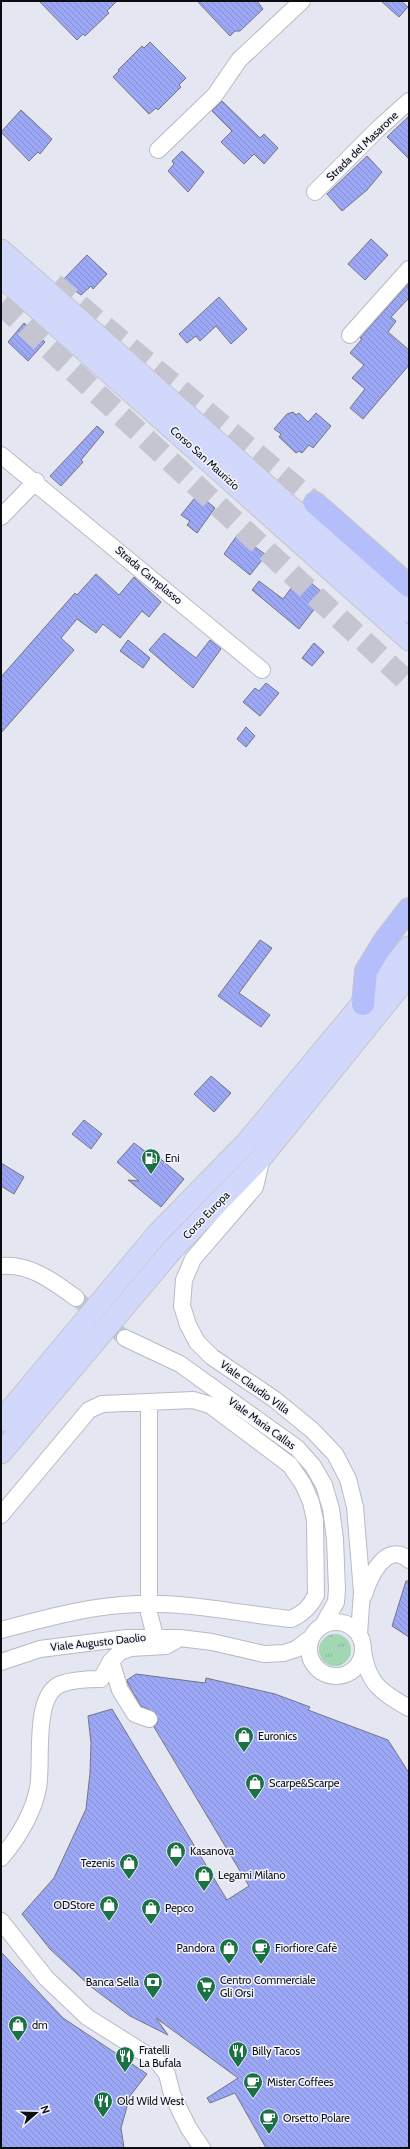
<svg xmlns="http://www.w3.org/2000/svg" width="410" height="2149" viewBox="0 0 410 2149" font-family="Cabin,sans-serif">
	<style>
		.grass { fill: url(#grass-tufts) }
		.building { fill: url(#building-back-hatch); stroke: #73757f }
		.lines { fill: none; stroke-linecap: round; stroke-linejoin: round }
		.minor-tunnel { stroke: #c4c5d0; stroke-width: 16; stroke-dasharray: 16 8; stroke-linecap: butt }
		.highway-tunnel { stroke: #c4c5d0; stroke-width: 22; stroke-dasharray: 22 11; stroke-linecap: butt }
		.minor-casing { stroke: #b8bac5; stroke-width: 18 }
		.major-casing { stroke: #c5c5c6; stroke-width: 23 }
		.highway-casing { stroke: #c5c5c6; stroke-width: 24 }
		.minor { stroke: #fff; stroke-width: 16 }
		.major { stroke: #d2d8fc; stroke-width: 21 }
		.highway { stroke: #b4befa; stroke-width: 22 }
		.labels { text-anchor: middle; dominant-baseline: central; stroke-width: 3; stroke-linejoin: round; paint-order: stroke }
		.street-label { font-size: 11px; fill: #0c0d11; stroke: #f2f4fd }
		.poi-label { font-size: 11px; fill: #0c0d11; stroke: #f2f4fd; text-anchor: start }
	</style>
	<defs>
		<pattern id="grass-tufts" width="24" height="20" patternUnits="userSpaceOnUse"><rect width="24" height="20" fill="#a2d7b4"/><path d="M3 7l-1-3M5 7V3M7 7l1-3M15 17l-1-3M17 17v-4M19 17l1-3" fill="none" stroke="#8ab79a"/></pattern>
		<pattern id="building-back-hatch" width="6" height="6" patternUnits="userSpaceOnUse"><rect width="6" height="6" fill="#9ca8f6"/><path d="M-1 5l2 2M0 0l6 6M5-1l2 2" fill="none" stroke="#858fd2"/></pattern>
	</defs>
	<rect width="100%" height="100%" fill="#e4e6f2"/>
	<!-- grass -->
	<path class="grass" d="M319 1650a16 16 0 1 1 32 0a16 16 0 1 1-32 0Z"/>
	<!-- building -->
	<path class="building" d="M39,1H117L107,11L109,13L85,36L83,34L77,40Z
		M197,1H257L263,9L240,31H235L230,36Z
		M381,1H401L408,7L399,17Z
		M150,42L186,78L179,85L181,87L158,110L156,108L149,114L113,77L119,71L118,70L142,46L144,48Z
		M222,101L260,138L264,134L278,148L264,164L254,154L244,164L221,142L232,131L212,111Z
		M21,110L52,139L40,154L38,152L29,161L1,132Z
		M409,116V159L387,137Z
		M182,151L204,172L188,192L168,171L174,164L172,161Z
		M367,156L382,172L367,190L342,211L327,194Z
		M371,239L388,255L365,280L348,264Z
		M87,255L107,274L93,289L91,286L81,295L62,281Z
		M409,283V298L391,317L396,321L388,332L409,350V365L363,419L350,408L365,389L352,378L364,365L350,353L362,339L360,338Z
		M219,297L247,329L231,344L216,326L200,341L196,336L187,343L179,334Z
		M24,323L45,342L28,361L8,342Z
		M293,412L296,415L299,413L308,422L316,413L331,426L313,448L309,445L302,453L299,451L296,453L279,437L281,434L274,429L287,414Z
		M97,426L104,432L81,460L83,462L61,486L50,476Z
		M198,494L215,508L197,533L187,525L190,521L181,515Z
		M238,534L266,555L250,575L224,554Z
		M96,574L119,595L134,577L161,602L149,617L142,611L120,638L103,624L96,633L77,619L61,638L74,650L1,733V677L75,593L77,595Z
		M259,581L283,599L295,583L304,591L310,582L323,593L317,601L319,603L299,629L252,590Z
		M164,633L196,658L210,640L221,649L193,688L149,650Z
		M128,640L150,658L143,668L120,651Z
		M314,643L324,652L312,666L302,658Z
		M266,683L279,693L260,716L243,702L255,688L259,691Z
		M246,727L255,736L246,747L237,739Z
		M260,940L272,948L239,993L270,1015L261,1027L218,996Z
		M211,1076L231,1093L214,1112L194,1094Z
		M84,1120L102,1134L91,1149L72,1134Z
		M134,1143L146,1152L149,1149L184,1179L161,1207L128,1180L139,1181L117,1162Z
		M1,1163L24,1177L14,1194L1,1186Z
		M406,1581H409V1637L392,1626Z
		M136,1674L205,1683L206,1678L275,1694L310,1707L308,1710L388,1740L409,1773V2148H266L235,2093L210,2103L207,2098L238,2078L156,2018L168,2035L130,2016L90,1986L50,1949L22,1914L54,1878L86,1809L90,1773L91,1743L88,1716L112,1709L227,1900L249,1886L154,1727L158,1722L156,1713L141,1706L128,1684L127,1680Z
		M1,1952L63,2018L147,2074L130,2096L121,2128L124,2148H1Z"/>
	<g class="lines">
		<!-- minor-tunnel -->
		<path class="minor-tunnel" d="M76,1298L125,1338"/>
		<!-- highway-tunnel -->
		<path class="highway-tunnel" d="M54,284L315,503
			M1,304L409,683"/>
		<!-- minor casing -->
		<g class="minor-casing">
			<path id="minor" d="M158,150L215,95L239,60L302,1
				M315,192L379,128L409,101
				M350,335L409,269
				M1,455L262,670
				M1,517L36,481
				M262,1157L255,1187L193,1259L184,1280L182,1306L188,1325L197,1342L212,1357L274,1399L312,1430L335,1454L348,1479L355,1507L362,1592L359,1634
				M1,1266C30,1263 54,1282 76,1298
				M125,1338L180,1364L297,1448L313,1466L324,1485L331,1509L335,1539L337,1590L336,1602L323,1625
				M149,1402V1613L155,1636
				M1,1515L89,1410L102,1404L193,1400L210,1405L290,1465L303,1484L311,1502L315,1520L316,1595C310,1607 303,1614 291,1619C240,1614 190,1602 139,1604C92,1605 46,1618 1,1630
				M364,1595C369,1578 386,1540 409,1560
				M309 1649a27 27 0 1 1 54 0a27 27 0 1 1-54 0Z
				M363,1651C368,1684 381,1692 409,1708
				M111,1661L120,1690L135,1714L149,1719
				M1,1662L40,1649L127,1638H180L212,1642L264,1654L284,1653L296,1649L311,1638
				M1,1858C18,1838 33,1813 38,1788C43,1763 32,1695 61,1684C72,1680 89,1679 101,1679L111,1661L120,1652L131,1648L166,1646L180,1638
				M1,1921L46,1978L87,2017L157,2061L167,2074L172,2094L188,2127L202,2148"/>
		</g>
		<!-- major casing -->
		<g class="major-casing">
			<path id="major" d="M1,250L409,612
				M1,276L409,640
				M1,1421L158,1233L246,1143L409,947
				M1,1453L173,1249L262,1157L409,975"/>
		</g>
		<!-- highway casing -->
		<g class="highway-casing">
			<path id="highway" d="M315,503L409,586
				M363,1004L366,971L385,940L409,909"/>
		</g>
		<!-- minor -->
		<use href="#minor" class="minor"/>
		<!-- major -->
		<use href="#major" class="major"/>
		<!-- highway -->
		<use href="#highway" class="highway"/>
	</g>
	<!-- icons -->
	<defs>
		<g id="fuel-pin" transform="scale(1)"><path d="M0 17L-7.5 6A9.5 9.5 0 1 1 7.5 6Z" fill="#1a7144" stroke="#f2f4fd"/><path d="M-5.5-6h7V0h2V4h1.3V-2.5L3-4.5l.8-.8L6-3V5H2.5V1h-1V6h-7ZM-4.2-4.7v3.2H.2V-4.7Z" fill="#fff"/></g>
		<g id="shop-pin" transform="scale(1)"><path d="M0 17L-7.5 6A9.5 9.5 0 1 1 7.5 6Z" fill="#1a7144" stroke="#f2f4fd"/><path d="M-5-2.5h2.3a2.7 3.5 0 0 1 5.4 0H5L5.5 6h-11ZM-1.5-2.5h3a1.5 2.3 0 0 0-3 0Z" fill="#fff"/></g>
		<g id="cafe-pin" transform="scale(1)"><path d="M0 17L-7.5 6A9.5 9.5 0 1 1 7.5 6Z" fill="#1a7144" stroke="#f2f4fd"/><path d="M-5.5-4.5H6V0H3Q3 3.5 0 3.5H-2.5Q-5.5 3.5-5.5 0ZM3-3.2v2h1.7v-2ZM-6 4.5H4V6H-6Z" fill="#fff"/></g>
		<g id="bank-pin" transform="scale(1)"><path d="M0 17L-7.5 6A9.5 9.5 0 1 1 7.5 6Z" fill="#1a7144" stroke="#f2f4fd"/><path d="M-6-4H6V4H-6ZM0-2.3a2.3 2.3 0 1 0 0 4.6a2.3 2.3 0 1 0 0-4.6Z" fill="#fff"/></g>
		<g id="supermarket-pin" transform="scale(1)"><path d="M0 17L-7.5 6A9.5 9.5 0 1 1 7.5 6Z" fill="#1a7144" stroke="#f2f4fd"/><path d="M-6-5.5h2.5l.6 2H6L4.5 2H-2.5L-4.4-4H-6ZM-1.5 3.2a1.3 1.3 0 1 0 .1 0ZM3 3.2a1.3 1.3 0 1 0 .1 0Z" fill="#fff"/></g>
		<g id="restaurant-pin" transform="scale(1)"><path d="M0 17L-7.5 6A9.5 9.5 0 1 1 7.5 6Z" fill="#1a7144" stroke="#f2f4fd"/><path d="M-5-6h1v4h1v-4h1v4h1v-4h1v5L-1.5 .5V6h-2V.5L-5-1ZM5-6V6H3V1.5H1.5Q1.5-4 5-6Z" fill="#fff"/></g>
	</defs>
	<g fill-rule="evenodd">
		<use href="#fuel-pin" x="151" y="1158"/>
		<use href="#shop-pin" x="244" y="1736"/>
		<use href="#shop-pin" x="255" y="1783"/>
		<use href="#shop-pin" x="176" y="1851"/>
		<use href="#shop-pin" x="129" y="1863"/>
		<use href="#shop-pin" x="204" y="1875"/>
		<use href="#shop-pin" x="109" y="1905"/>
		<use href="#shop-pin" x="151" y="1908"/>
		<use href="#shop-pin" x="229" y="1948"/>
		<use href="#cafe-pin" x="261" y="1948"/>
		<use href="#bank-pin" x="153" y="1982"/>
		<use href="#supermarket-pin" x="206" y="1986"/>
		<use href="#shop-pin" x="18" y="2025"/>
		<use href="#restaurant-pin" x="238" y="2051"/>
		<use href="#restaurant-pin" x="125" y="2056"/>
		<use href="#cafe-pin" x="253" y="2082"/>
		<use href="#restaurant-pin" x="103" y="2101"/>
		<use href="#cafe-pin" x="269" y="2118"/>
	</g>
	<g class="labels">
		<!-- street labels -->
		<g class="street-label">
			<text transform="translate(362 146) rotate(-44)">Strada del Masarone</text>
			<text transform="translate(205 458) rotate(42)">Corso San Maurizio</text>
			<text transform="translate(149 575) rotate(40)">Strada Camplasso</text>
			<text transform="translate(206 1215) rotate(-46)">Corso Europa</text>
			<text transform="translate(255 1387) rotate(36)">Viale Claudio Villa</text>
			<text transform="translate(262 1423) rotate(36)">Viale Maria Callas</text>
			<text transform="translate(98 1642) rotate(-6)">Viale Augusto Daolio</text>
		</g>
		<!-- poi labels -->
		<g class="poi-label">
			<text x="165" y="1158">Eni</text>
			<text x="258" y="1736">Euronics</text>
			<text x="269" y="1783">Scarpe&amp;Scarpe</text>
			<text x="190" y="1851">Kasanova</text>
			<text x="115" y="1863" text-anchor="end">Tezenis</text>
			<text x="218" y="1875">Legami Milano</text>
			<text x="95" y="1905" text-anchor="end">ODStore</text>
			<text x="165" y="1908">Pepco</text>
			<text x="215" y="1948" text-anchor="end">Pandora</text>
			<text x="275" y="1948">Fiorfiore Cafè</text>
			<text x="220" y="1980">Centro Commerciale<tspan x="220" dy="13">Gli Orsi</tspan></text>
			<text x="139" y="1982" text-anchor="end">Banca Sella</text>
			<text x="32" y="2025">dm</text>
			<text x="139" y="2050">Fratelli<tspan x="139" dy="13">La Bufala</tspan></text>
			<text x="252" y="2051">Billy Tacos</text>
			<text x="267" y="2082">Mister Coffees</text>
			<text x="117" y="2101">Old Wild West</text>
			<text x="283" y="2118">Orsetto Polare</text>
		</g>
	</g>
	<!-- border -->
	<rect width="410" height="2149" fill="none" stroke="#0c0d11" stroke-width="4"/>
	<!-- north arrow -->
	<g transform="translate(36 2113) rotate(70)" stroke="#f2f4fd" stroke-width="3" paint-order="stroke">
	<path d="M0-3L7 15L0 10L-7 15Z" fill="#0c0d11"/>
	<text y="-6" font-size="11" font-weight="bold" text-anchor="middle" fill="#0c0d11">N</text>
	</g>
</svg>
